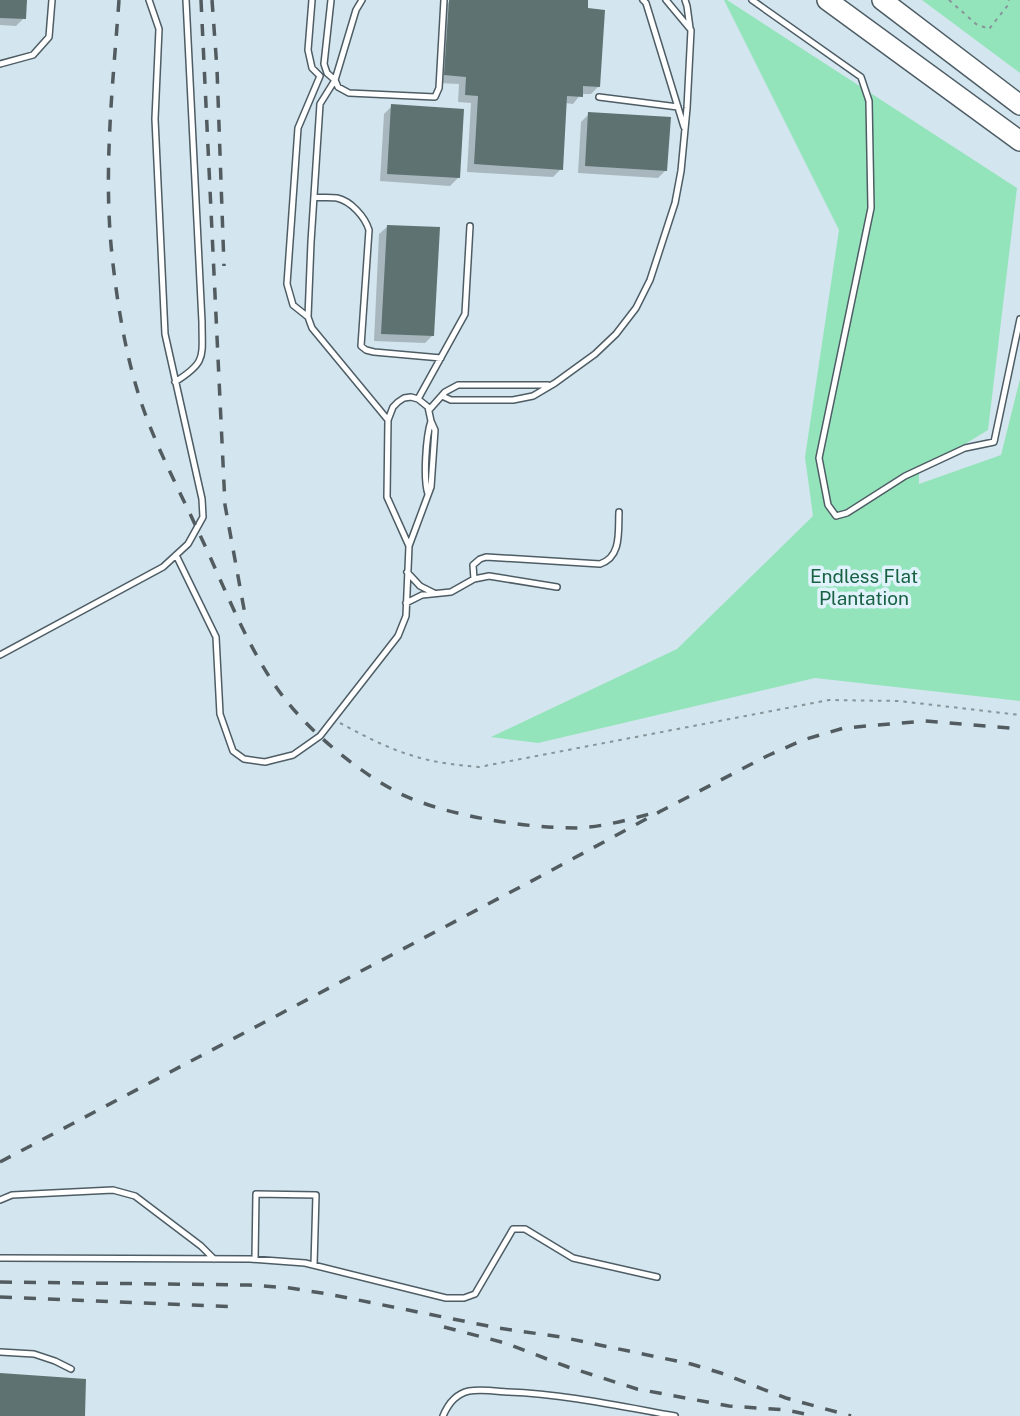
<svg xmlns="http://www.w3.org/2000/svg" width="1020" height="1416" viewBox="0 0 1020 1416" font-family="'Public Sans',sans-serif">
	<style>
		.green { fill: #94e4bb }
		.shadow { fill: #0003 }
		.building { fill: #5f7272 }
		.lines { fill: none; stroke-linecap: round; stroke-linejoin: round }
		.lane-casing { stroke: #4e5d65; stroke-width: 8 }
		.highway-casing { stroke: #4e5d65; stroke-width: 22 }
		.path { stroke: #87949a; stroke-width: 2; stroke-dasharray: 3.5 5; stroke-linecap: butt }
		.lane { stroke: #fff; stroke-width: 5 }
		.highway { stroke: #fff; stroke-width: 19 }
		.rail { stroke: #525c60; stroke-width: 3.5; stroke-dasharray: 12 12; stroke-linecap: butt }
		.labels { text-anchor: middle; dominant-baseline: central; stroke-width: 7; stroke-linejoin: round; paint-order: stroke }
		.park-label { font-size: 19px; fill: #186142; stroke: #e0f2fb }
	</style>
	<rect width="100%" height="100%" fill="#d3e5ee"/>
	<!-- green -->
	<path class="green" d="M724,0H727L1017,188L988,430L919,472V484L1001,455L1020,379V701L815,678L538,743L491,737L677,649L813,516L805,457L839,230Z
		M922,0H1020V73Z"/>
	<!-- shadow -->
	<path class="shadow" d="M0,0H25L24,18L16,26L0,25Z
		M461,0H587L599,86L591,94H581L573,104L565,103L561,169L553,177L467,172L471,103L458,102L459,84L437,83L442,9L450,1Z
		M392,106L458,178L450,186L380,181L384,114Z
		M589,114L666,170L658,178L578,173L581,122Z
		M387,227L433,335L425,343L374,341L379,234Z"/>
	<!-- building -->
	<path class="building" d="M0,0H27L26,19L0,18Z
		M449,0H588V8L605,10L600,87L583,86V97L567,96L563,170L474,164L478,96L465,95L466,77L444,75Z
		M391,104L464,109L460,178L387,174Z
		M588,112L671,117L667,171L585,166Z
		M387,225L440,227L434,336L381,334Z
		M0,1373L86,1379L85,1416H0Z"/>
	<g class="lines">
		<!-- lane casing -->
		<g class="lane-casing">
			<path id="lane" d="M331,0L324,64L327,73L335,80L320,104L311,242L308,317L312,328L388,420
				M362,0L356,10L335,80L338,87L349,93L435,97L439,88L444,0
				M643,0L646,3L684,127
				M685,0L687,6L690,28
				M752,0L861,77L869,101L871,208L819,458L828,505L836,516L847,513L905,476L965,448L994,442L1020,319
				M0,64L33,55L49,37L52,0
				M599,97L678,107
				M314,197C321,198 330,197 337,198C351,201 365,217 369,230L361,346L366,350L374,352L441,358
				M308,317L293,305L287,284L298,128L320,76L312,68L308,50L312,0
				M175,382C207,362 202,357 202,322L186,0
				M442,396L451,400H513L533,396L555,383L595,354L616,334L636,308L650,280L675,203L681,171L687,108L691,30L666,0
				M418,399L465,314L470,226
				M429,410L445,392L458,385H548
				M428,494C423,479 426,436 431,421
				M176,555L216,637L220,714L233,751L244,759L265,762L293,755L320,736L398,636L406,616L409,546L387,497L388,420L393,407L398,402L404,398L411,397L418,399L428,407L431,421L435,430L431,487L409,546
				M407,572L420,586L434,593
				M474,579L473,565L480,559L486,557L600,564C622,557 618,531 619,512
				M406,603L422,595L451,592L474,579L489,576L557,587
				M0,655L163,567L188,544L203,517L202,499L165,334L155,119L159,29L149,0
				M0,1200L12,1195L113,1190L135,1196L201,1246L214,1259
				M0,1258L250,1259L305,1263L446,1298H464L475,1294L513,1229H525L573,1258L657,1277
				M255,1259L256,1194L316,1195L314,1265
				M0,1352L34,1354L55,1361L71,1369
				M443,1416C448,1404 455,1394 469,1391C481,1389 495,1391 507,1392C564,1394 619,1406 675,1416"/>
		</g>
		<!-- highway casing -->
		<g class="highway-casing">
			<path id="highway" d="M827,0L1020,141
				M882,0L1020,105"/>
		</g>
		<!-- path -->
		<path class="path" d="M949,0L976,24L989,29L1008,5L1009,0
			M340,723C364,736 391,750 417,757C437,763 458,765 479,767L829,700L899,701L1020,715"/>
		<!-- lane -->
		<use href="#lane" class="lane"/>
		<!-- highway -->
		<use href="#highway" class="highway"/>
		<!-- rail -->
		<path class="rail" d="M119,0C113,84 103,170 112,255C118,311 128,371 149,424C164,462 183,498 200,535C225,588 249,653 285,699C312,734 361,774 401,794C447,816 525,828 576,828C605,827 634,818 661,811
			M201,0L225,505L246,620
			M212,0L217,69L224,266
			M0,1162L541,876L661,811L767,756L803,740L844,728L925,721L1020,729
			M0,1282L249,1285L290,1288L328,1294L498,1328L561,1337L691,1364L721,1373L786,1398L851,1416
			M0,1297L237,1307
			M444,1327L505,1343L568,1367L637,1389L729,1406L787,1410L814,1416"/>
	</g>
	<g class="labels">
		<!-- park labels -->
		<g class="park-label">
			<text x="864" y="576">Endless Flat<tspan x="864" dy="22">Plantation</tspan></text>
		</g>
	</g>
</svg>
